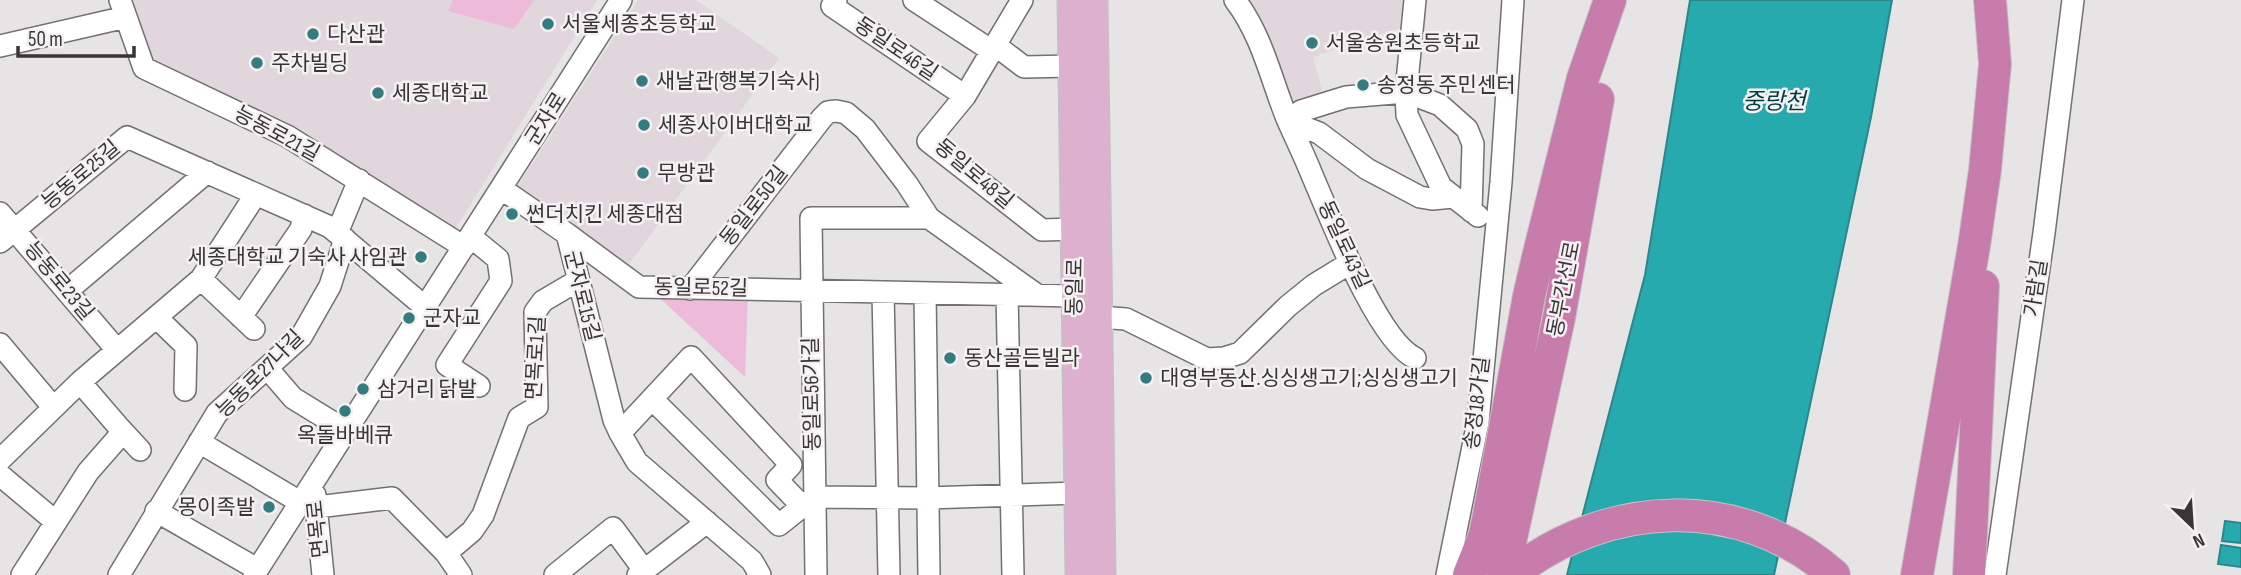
<svg xmlns="http://www.w3.org/2000/svg" width="2241" height="575" viewBox="0 0 2241 575" font-family="'Sofia Sans Condensed','Noto Sans KR',sans-serif">
	<style>
		.built { fill: #e1d6dc }
		.green { fill: #eebada }
		.water { fill: #26aaae; stroke: #2b878a; stroke-width: 2 }
		.lines { fill: none; stroke-linecap: round; stroke-linejoin: round }
		.minor-casing { stroke: #737072; stroke-width: 24 }
		.major-casing { stroke: #c3c2c3; stroke-width: 29 }
		.highway-casing { stroke: #c3c2c3; stroke-width: 34 }
		.minor { stroke: #fff; stroke-width: 21 }
		.major { stroke: #ddb0cd; stroke-width: 26 }
		.highway { stroke: #c77cac; stroke-width: 32 }
		.poi-dot { fill: #337c7f; stroke: #f5f1f3; stroke-width: 2.5 }
		.labels { text-anchor: middle; dominant-baseline: central; stroke-width: 5; stroke-linejoin: round; paint-order: stroke }
		.poi-label { font-size: 21px; fill: #373536; stroke: #f5f1f3; text-anchor: start }
		.street-label { font-size: 21px; fill: #373536; stroke: #f5f1f3 }
		.water-label { font-size: 23px; font-style: italic; fill: #003c3e; stroke: #f5f1f3 }
	</style>
	<rect width="100%" height="100%" fill="#e7e4e6"/>
	<!-- built -->
	<path class="built" d="M130,0H597L453,233L151,61Z
		M638,0H696L779,58L627,267L514,192Z
		M1245,0H1411L1412,24L1313,57L1324,98L1301,109L1292,101L1263,29Z"/>
	<!-- green -->
	<path class="green" d="M453,0H534L514,29L448,11Z
		M653,292L748,295L745,377Z"/>
	<!-- water -->
	<path class="water" d="M1690,0H1892L1871,117L1774,575H1567L1645,275Z
		M2225,521L2241,523V543L2222,541Z
		M2221,545L2241,548V567L2218,564Z"/>
	<g class="lines">
		<!-- minor casing -->
		<g class="minor-casing">
			<path id="minor" d="M120,0L144,68L287,136L464,247
				M836,0L832,6L965,96
				M914,0L992,51
				M1022,0L965,96L928,141L1042,230L1075,229
				M1235,0C1263,37 1271,80 1288,121C1296,139 1305,157 1312,175C1330,216 1377,340 1415,358
				M1415,0L1406,92L1407,115L1441,187L1478,216
				M995,45L1024,67L1072,66
				M0,46L126,17
				M1288,121L1301,111L1346,97L1406,92L1440,105L1467,129L1473,144L1471,211
				M1288,121L1319,133L1367,169L1420,197L1432,199L1453,197
				M502,189L567,234L614,420L620,433L637,462L752,561L760,575
				M0,213L117,350
				M337,233L359,180
				M567,234L639,287L1074,296L1098,317L1126,319L1207,359L1224,358L1240,353L1288,306L1314,285L1350,263
				M471,237L498,259L501,281L447,365L479,386
				M0,242L127,137L330,227L425,307
				M201,279L254,329
				M690,289L822,118L828,112L836,111L846,113L865,129L907,184L929,218L1037,295
				M67,291L207,172
				M883,292L889,575
				M925,293L929,575
				M1007,294L1013,575
				M156,317L186,346L185,390
				M241,317L301,229L304,215
				M0,344L53,407
				M268,369L293,398L345,430
				M80,382L117,425L140,450
				M652,399L779,525L814,497L928,498L1078,493
				M620,433L691,357L791,465L777,480L802,506
				M199,442L300,502
				M0,460L80,382L201,279L256,194
				M0,475L56,522
				M315,495L323,575
				M317,507L392,498L446,553L461,575
				M156,511L257,569
				M446,553L472,531L483,515L519,418L537,407L535,312L543,301L577,281
				M22,575L88,472L123,432
				M119,575L217,413L301,337L330,286L345,239
				M254,575L621,0
				M555,575L613,528L644,570
				M638,575L707,522
				M816,575L811,218H929
				M1447,575L1478,422L1501,182L1513,0
				M1995,575L2044,233L2073,0"/>
		</g>
		<!-- major casing -->
		<g class="major-casing">
			<path id="major" d="M1071,0L1079,575
				M1094,0C1098,192 1099,383 1102,575"/>
		</g>
		<!-- highway casing -->
		<g class="highway-casing">
			<path id="highway" d="M1469,575L1485,535L1489,515L1529,296L1539,253L1583,78L1610,0
				M1503,575L1559,318L1598,99
				M1511,575C1606,499 1740,492 1834,575
				M1917,575L1974,246L1985,170L1995,64L1990,0
				M1969,575L1983,286"/>
		</g>
		<!-- minor -->
		<use href="#minor" class="minor"/>
		<!-- major -->
		<use href="#major" class="major"/>
		<!-- highway -->
		<use href="#highway" class="highway"/>
	</g>
	<!-- markers -->
	<g class="poi-dot">
		<circle cx="548" cy="24" r="7"/>
		<circle cx="313" cy="34" r="7"/>
		<circle cx="1312" cy="43" r="7"/>
		<circle cx="257" cy="63" r="7"/>
		<circle cx="642" cy="81" r="7"/>
		<circle cx="1363" cy="85" r="7"/>
		<circle cx="378" cy="93" r="7"/>
		<circle cx="644" cy="125" r="7"/>
		<circle cx="643" cy="173" r="7"/>
		<circle cx="512" cy="214" r="7"/>
		<circle cx="421" cy="257" r="7"/>
		<circle cx="409" cy="318" r="7"/>
		<circle cx="950" cy="358" r="7"/>
		<circle cx="1146" cy="378" r="7"/>
		<circle cx="363" cy="389" r="7"/>
		<circle cx="345" cy="411" r="7"/>
		<circle cx="269" cy="507" r="7"/>
	</g>
	<g class="labels">
		<!-- poi labels -->
		<g class="poi-label">
			<text x="562" y="24">서울세종초등학교</text>
			<text x="327" y="34">다산관</text>
			<text x="1326" y="43">서울송원초등학교</text>
			<text x="271" y="63">주차빌딩</text>
			<text x="656" y="81">새날관(행복기숙사)</text>
			<text x="1377" y="85">송정동 주민센터</text>
			<text x="392" y="93">세종대학교</text>
			<text x="658" y="125">세종사이버대학교</text>
			<text x="657" y="173">무방관</text>
			<text x="526" y="214">썬더치킨 세종대점</text>
			<text x="407" y="257" text-anchor="end">세종대학교 기숙사 사임관</text>
			<text x="423" y="318">군자교</text>
			<text x="964" y="358">동산골든빌라</text>
			<text x="1160" y="378">대영부동산.싱싱생고기;싱싱생고기</text>
			<text x="377" y="389">삼거리 닭발</text>
			<text x="345" y="435" text-anchor="middle">옥돌바베큐</text>
			<text x="255" y="507" text-anchor="end">몽이족발</text>
		</g>
		<!-- street labels -->
		<g class="street-label">
			<text transform="translate(896 49) rotate(34)">동일로46길</text>
			<text transform="translate(546 119) rotate(-58)">군자로</text>
			<text transform="translate(277 134) rotate(28)">능동로21길</text>
			<text transform="translate(974 174) rotate(40)">동일로48길</text>
			<text transform="translate(81 175) rotate(-40)">능동로25길</text>
			<text transform="translate(754 206) rotate(-52)">동일로50길</text>
			<text transform="translate(1344 245) rotate(65)">동일로43길</text>
			<text transform="translate(59 281) rotate(50)">능동로23길</text>
			<text transform="translate(1075 287) rotate(-89)">동일로</text>
			<text transform="translate(701 288) rotate(1)">동일로52길</text>
			<text transform="translate(2036 288) rotate(-81)">가람길</text>
			<text transform="translate(1564 289) rotate(-79)">동부간선로</text>
			<text transform="translate(582 296) rotate(76)">군자로15길</text>
			<text transform="translate(536 358) rotate(-87)">면목로1길</text>
			<text transform="translate(260 374) rotate(-45)">능동로27나길</text>
			<text transform="translate(812 394) rotate(-91)">동일로56가길</text>
			<text transform="translate(1477 403) rotate(-83)">송정18가길</text>
			<text transform="translate(318 529) rotate(-96)">면목로</text>
		</g>
		<!-- water labels -->
		<g class="water-label">
			<text x="1774" y="102">중랑천</text>
		</g>
	</g>
	<!-- north arrow -->
	<g transform="translate(2192 526) rotate(155)" stroke="#f5f1f3" stroke-width="5" paint-order="stroke">
	<path d="M0-5L12 26L0 18L-12 26Z" fill="#373536"/>
	<text y="-10" font-size="19" font-weight="bold" text-anchor="middle" fill="#373536">N</text>
	</g>
	<!-- scale -->
	<path d="M18 46v10h116v-10" fill="none" stroke="#373536" stroke-width="3.5"/>
	<text x="28" y="46" font-size="21" fill="#373536" stroke="#f5f1f3" stroke-width="5" paint-order="stroke">50 m</text>
</svg>
